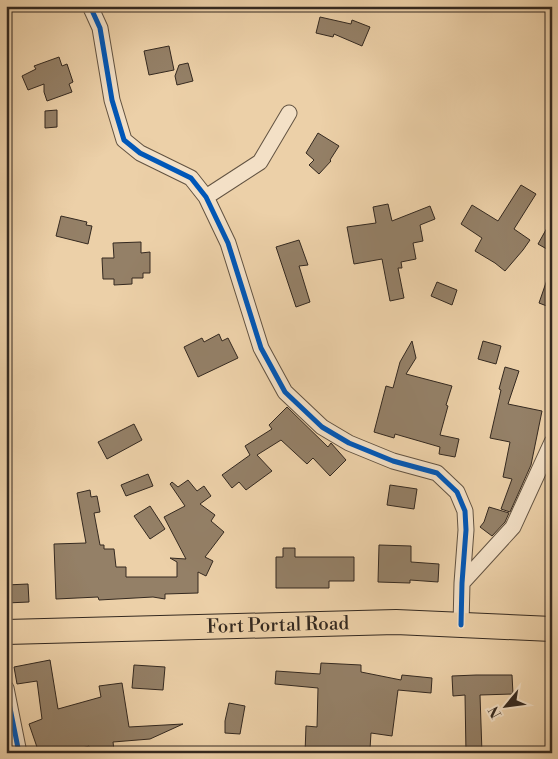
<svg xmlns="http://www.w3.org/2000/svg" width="558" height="759" viewBox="0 0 558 759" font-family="'Libre Bodoni',serif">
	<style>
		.building { fill: #948067; stroke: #342920 }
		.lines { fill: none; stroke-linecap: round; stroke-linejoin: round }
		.minor-casing { stroke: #625342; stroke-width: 17 }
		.primary-casing { stroke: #342920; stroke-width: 26 }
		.minor { stroke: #f3e0c6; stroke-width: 15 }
		.primary { stroke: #ecd0a8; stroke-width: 24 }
		.cycleway-casing { stroke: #f3e0c6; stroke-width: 8 }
		.cycleway { stroke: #0057b8; stroke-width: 5 }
		.labels { text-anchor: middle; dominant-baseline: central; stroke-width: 5; stroke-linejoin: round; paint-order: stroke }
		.street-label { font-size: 19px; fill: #342920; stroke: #f3e0c6 }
	</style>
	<rect width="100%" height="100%" fill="#ecd0a8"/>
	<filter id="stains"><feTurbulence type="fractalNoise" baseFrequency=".004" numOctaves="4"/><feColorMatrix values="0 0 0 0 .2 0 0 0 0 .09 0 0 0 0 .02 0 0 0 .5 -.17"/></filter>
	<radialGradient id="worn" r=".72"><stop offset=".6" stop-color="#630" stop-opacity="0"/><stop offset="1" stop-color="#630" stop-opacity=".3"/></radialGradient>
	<!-- building -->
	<path class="building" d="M320,17L351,24L352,20L370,27L362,46L334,34L333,37L316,33Z
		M169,46L174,70L149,75L144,51Z
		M59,57L62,66L67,64L73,82L69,84L72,92L47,101L44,92V84L28,90L22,76L36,69L34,66Z
		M188,63L193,81L177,85L175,76L179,65Z
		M57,110V127L45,128V111Z
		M318,133L339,146L330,160L331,161L319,174L309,165L314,160L306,153Z
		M521,185L536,194L514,229L530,240L523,250L505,271L495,263L475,251L482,238L461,224L472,205L498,221Z
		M388,204L392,221L430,206L435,219L420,225L423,241L413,243L416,259L401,262L402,268H398L404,298L390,301L382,259L354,264L347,227L376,223L373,207Z
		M61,216L87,222L86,225L92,226L88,244L56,236Z
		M552,219V252L538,244Z
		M299,240L308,265L299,266L310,302L296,307L276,247Z
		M141,242V253L150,252V273H143V278H132V284L114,285V279H103L102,258H114L113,243Z
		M550,271L552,272V308L539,303Z
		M437,282L457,290L452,305L431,296Z
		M219,334L222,341L228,338L238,358L198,377L184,347L202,338L204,342Z
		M412,341L416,358L406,374L452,386L446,405L448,406L440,435L459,439L455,457L439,454L440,447L395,434L394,438L374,432L386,386L393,388L400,362Z
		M483,341L501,346L496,364L478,359Z
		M505,367L519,371L508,404L542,411L531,465L510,512L501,509L512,479L503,477L510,442L490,438L501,390L499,389Z
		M287,407L328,447L331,443L346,460L330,476L313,458L307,464L281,440L257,455L272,471L246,490L239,482L232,488L222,475L250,455L245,446L272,429L269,425Z
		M134,424L142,440L107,459L98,442Z
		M148,474L153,486L126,496L121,485Z
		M188,480L197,491L204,486L211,496L200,504L215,515L211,521L224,532L205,557L213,561L206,576L198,572V593L165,594V599L153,597L99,600L98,597L56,599L54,544L86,543L77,493L90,490L91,497L97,496L100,512L94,513L100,545H104V549H114L116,567H126V577H177V562L170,558L186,559L164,517L185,506L170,484L172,482L178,487Z
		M390,485L417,489L414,509L387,505Z
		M150,506L165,529L150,539L134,516Z
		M489,507L509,513L505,522L492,536L480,527L484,522Z
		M379,545L411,546V562L439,564L438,582L410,580V583L378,582Z
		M283,548H295V557H354V581H329V588H276V557H283Z
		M28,584L29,602L6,603V585Z
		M50,660L58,709L101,697L99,686L122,683L129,727L183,724L150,739L113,742L114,750L90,753L89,746L66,753H39L29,724L42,719L37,681L17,684L14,667Z
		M321,663L361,665V672L401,680L402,675L432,678L431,693L398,690L392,736L371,733L370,749H338V753H305L306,726L317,727L318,688L275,684L276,671L320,674Z
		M134,665L165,667L163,690L132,688Z
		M476,675H512L513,694L480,695L482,753H466L465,695L453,696L452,676Z
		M229,703L245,706L240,734L225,733V721Z"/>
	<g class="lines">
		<!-- minor casing -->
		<g class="minor-casing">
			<path id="minor" d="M90,6L100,28L112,100L124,140L140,153L191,178L206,197L228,243L261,348L285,392L322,427L349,443L393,461L437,473L457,492L465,511L466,530L462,583L461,625
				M206,197L260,162L289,113
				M462,583L513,527L552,442
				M6,688L19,753"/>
		</g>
		<!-- primary casing -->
		<g class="primary-casing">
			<g id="primary">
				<path id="s1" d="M6,632L396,622L552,629"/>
			</g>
		</g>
		<!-- minor -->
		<use href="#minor" class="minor"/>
		<!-- primary -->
		<use href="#primary" class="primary"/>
		<!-- cycleway casing -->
		<g class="cycleway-casing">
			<path id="cycleway" d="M90,6L100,28L112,100L124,140L140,153L191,178L206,197L228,243L261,348L285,392L322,427L349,443L393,461L437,473L457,492L465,511L466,530L462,583L461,625
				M6,688L19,753"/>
		</g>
		<!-- cycleway -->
		<use href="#cycleway" class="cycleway"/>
	</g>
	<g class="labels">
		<!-- street labels -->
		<g class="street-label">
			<text stroke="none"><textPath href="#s1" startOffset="272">Fort Portal Road</textPath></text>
		</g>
	</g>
	<!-- margin -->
	<rect width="558" height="759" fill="none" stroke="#ecd0a8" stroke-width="25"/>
	<rect x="8" y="8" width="543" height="744" fill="none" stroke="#342920" stroke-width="2.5"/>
	<rect x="12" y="12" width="533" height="734" fill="none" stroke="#342920"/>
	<!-- north arrow -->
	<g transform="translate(506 706) rotate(241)" stroke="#f3e0c6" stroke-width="4" paint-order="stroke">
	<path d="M0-4L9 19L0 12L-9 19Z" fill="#342920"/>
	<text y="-8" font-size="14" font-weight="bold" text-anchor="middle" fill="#342920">N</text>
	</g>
	<rect width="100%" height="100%" filter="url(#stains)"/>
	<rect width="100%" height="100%" fill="url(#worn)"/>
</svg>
